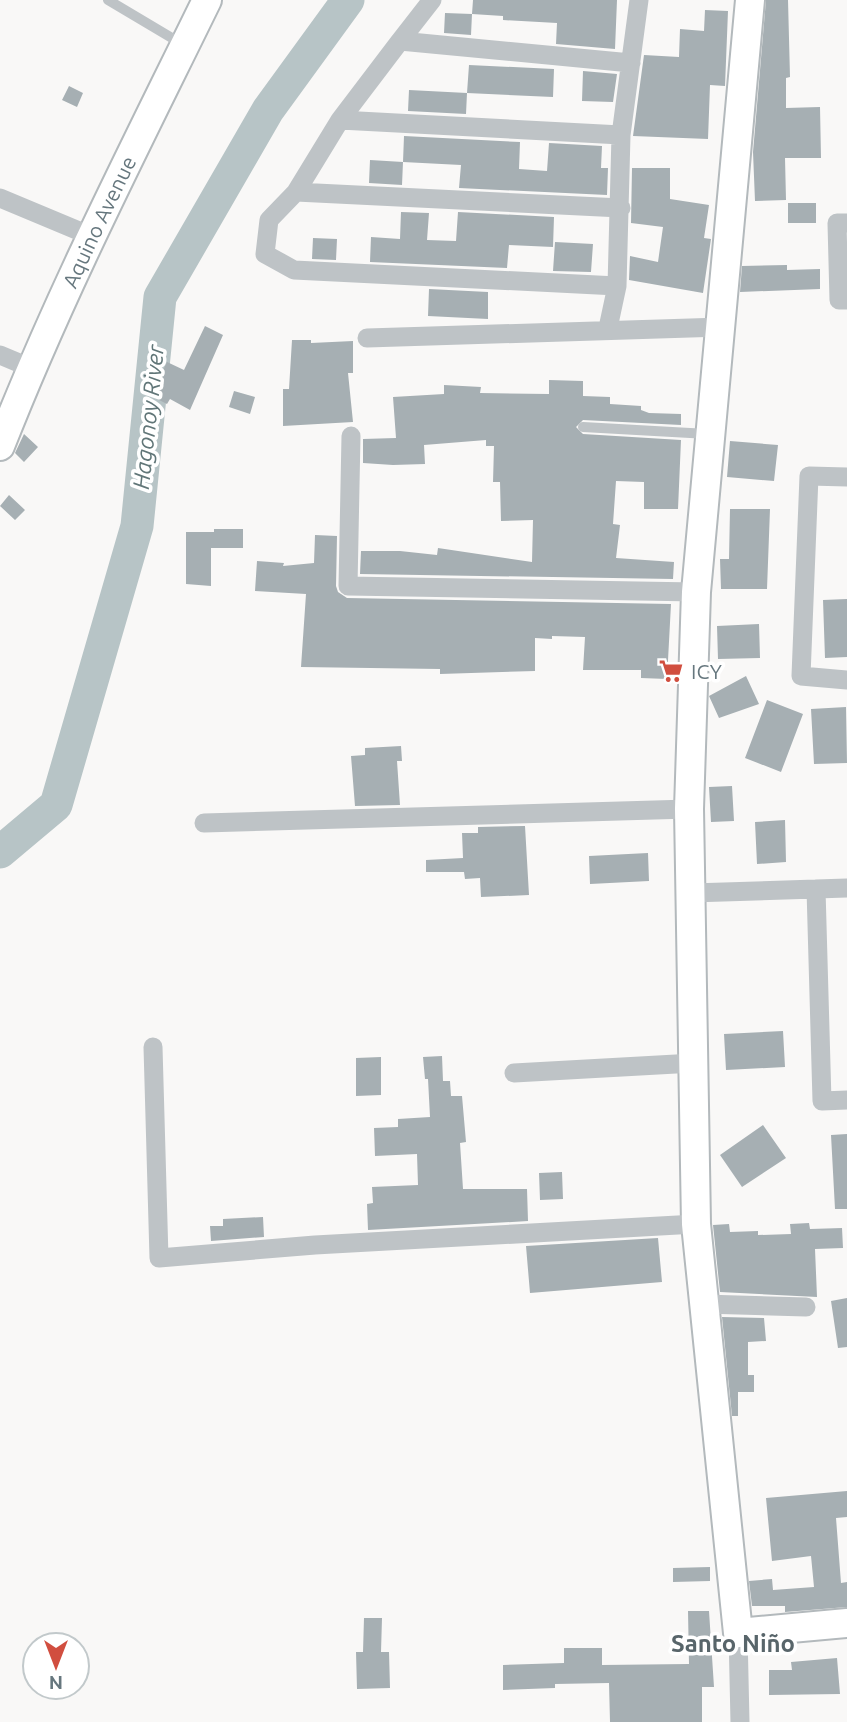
<svg xmlns="http://www.w3.org/2000/svg" width="847" height="1722" viewBox="0 0 847 1722" font-family="Ubuntu,sans-serif">
	<style>
		.lines { fill: none; stroke-linecap: round; stroke-linejoin: round }
		.river { stroke: #b7c4c6; stroke-width: 33 }
		.building { fill: #a6afb3 }
		.secondary-casing { stroke: #b3b9bc; stroke-width: 32 }
		.lane { stroke: #bec3c6; stroke-width: 10 }
		.street { stroke: #bec3c6; stroke-width: 19 }
		.secondary { stroke: #fff; stroke-width: 28 }
		.labels { text-anchor: middle; dominant-baseline: central; stroke-width: 7; stroke-linejoin: round; paint-order: stroke }
		.street-label { font-size: 21px; fill: #66777e; stroke: #fff }
		.poi-label { font-size: 21px; fill: #66777e; stroke: #fff; text-anchor: start }
		.water-label { font-size: 23px; font-style: italic; fill: #617678; stroke: #fff }
		.quarter-label { font-size: 24px; font-weight: bold; fill: #58656a; stroke: #fff }
	</style>
	<rect width="100%" height="100%" fill="#f9f8f7"/>
	<g class="lines">
		<!-- river -->
		<path class="river" d="M0,852L56,805L137,526L160,297L268,110L348,0"/>
	</g>
	<!-- building -->
	<path class="building" d="M473,0H617L615,49L556,44L557,23L503,20V16L472,14Z
		M766,0H788L790,77L786,78V108L820,107L821,158H785L786,200L755,201L753,152Z
		M705,10L728,11L725,86L710,85L708,139L633,136L644,55L679,57L680,29L704,31Z
		M445,13L472,14L471,35L444,33Z
		M469,65L554,69L553,97L467,93Z
		M583,71L617,74L613,102L582,101Z
		M69,86L83,93L77,107L62,100Z
		M409,90L467,93L466,114L408,111Z
		M404,136L520,142L519,169L547,171L549,143L602,146L601,168H608L607,195L459,188L461,165L403,162Z
		M370,160L403,162L402,185L369,183Z
		M632,168H670V199L709,205L704,238L711,239L703,293L629,280L630,256L658,262L663,227L631,223Z
		M788,203H816V223H788Z
		M401,212L429,213L427,240L456,241L458,212L554,217L553,247L509,245L507,268L370,262L371,237L400,239Z
		M313,238L337,239L336,260L312,259Z
		M555,242L593,244L591,272L553,271Z
		M787,265V270L820,269V289L740,292L742,266Z
		M429,289L488,292V319L428,316Z
		M205,326L223,335L190,410L170,399L167,404L151,396L167,362L184,370Z
		M292,340H311V343L353,341V373H348L353,422L283,426V389H289Z
		M549,380L583,381V396L610,397V404L641,406V410L649,413L681,414V425L583,420L576,427L583,434L681,440L678,509H644V482L616,481L613,524L620,525L616,558L674,562L673,579L360,574L361,551H400L437,555L438,548L532,562L533,520L501,521L500,482H493L494,446H486V440L424,445L425,464L393,465L363,463V439L396,438L393,397L444,394V385L481,387L480,393L549,394Z
		M234,391L255,397L250,414L229,407Z
		M24,434L38,447L24,462L15,453Z
		M730,441L778,445L774,481L727,477Z
		M9,495L25,510L15,520L0,506Z
		M730,509H770L767,589H721L720,559H729Z
		M214,529H243V548H211V586L186,584V532H214Z
		M315,535L337,536L336,586L338,592L347,598L671,604L667,679L641,678V670H583L585,637L552,636V639L535,638V671L440,674V669L301,667L306,594L255,591L257,561L284,563L283,566L314,563Z
		M847,599V657L825,658L823,600Z
		M759,624L760,658L718,659L717,626Z
		M746,676L759,704L719,718L709,696Z
		M767,700L803,714L781,772L745,758Z
		M846,707L847,763L814,764L811,709Z
		M401,746L402,761H397L400,805L355,806L351,756L365,755V748Z
		M732,786L734,821L711,822L709,787Z
		M785,820L786,862L757,864L755,822Z
		M525,826L529,895L481,897L480,878L465,879L464,872H426V860L463,858L462,833H478V827Z
		M648,853L649,881L590,884L589,856Z
		M783,1031L785,1067L726,1070L724,1034Z
		M442,1056L443,1081H450L451,1096H462L466,1142L460,1143L463,1189H527L528,1221L368,1230L367,1204L373,1203L372,1187L418,1185L417,1154L375,1156L374,1128L398,1127V1119L430,1117L428,1079H425L423,1057Z
		M381,1057V1095L356,1096V1058Z
		M763,1125L786,1158L742,1187L720,1155Z
		M847,1134V1209H835L831,1135Z
		M562,1172L563,1199L540,1200L539,1173Z
		M263,1217L264,1237L211,1241L210,1226H223V1219Z
		M809,1223L810,1229L842,1228L843,1248L815,1249L817,1297L720,1292L713,1225L729,1224L730,1232L758,1231V1235L791,1234L790,1224Z
		M658,1238L662,1282L530,1293L526,1246Z
		M847,1298V1347L838,1348L831,1301Z
		M722,1317L764,1318L766,1341L748,1342V1375H754V1392H738V1416H732Z
		M847,1491V1517L836,1518L841,1583L847,1582V1607L785,1612V1606H752L749,1581L772,1579L773,1590L814,1587L811,1556L772,1561L766,1498Z
		M710,1567V1581L673,1582V1568Z
		M688,1611H709L714,1687H702V1722H610L609,1683L555,1684V1688L503,1690V1665L564,1663V1648H602V1665L689,1664Z
		M364,1618H382L381,1652H389L390,1688L357,1689L356,1652H363Z
		M837,1658L840,1694L769,1695V1670H792L791,1662Z"/>
	<g class="lines">
		<!-- secondary casing -->
		<g class="secondary-casing">
			<g id="secondary">
				<path d="M750,0L696,592L689,809L696,1224L738,1633L847,1623"/>
				<path id="s1" d="M0,446C60,293 135,147 207,0"/>
			</g>
		</g>
		<!-- lane -->
		<path class="lane" d="M108,0L182,44
			M583,427L708,434"/>
		<!-- street -->
		<path class="street" d="M432,0L400,41L631,63
			M400,41L340,120L296,192L269,220L265,254L294,270L617,286L621,135L639,0
			M340,120L621,135
			M296,192L621,208
			M0,198L91,236
			M847,223H837L839,300H847
			M608,328L617,286
			M367,338L722,327
			M0,355L31,368
			M351,436L348,586L696,592
			M847,477L809,476L801,676L847,680
			M204,823L689,809
			M816,889L822,1101L847,1100
			M691,893L847,888
			M153,1047L159,1258L315,1245L696,1224
			M514,1073L694,1063
			M703,1304L806,1307
			M738,1633L740,1722"/>
		<!-- secondary -->
		<use href="#secondary" class="secondary"/>
	</g>
	<!-- icons -->
	<defs>
		<g id="supermarket-bare" transform="scale(1.89)"><path d="M-6-5.5h2.5l.6 2H6L4.5 2H-2.5L-4.4-4H-6ZM-1.5 3.2a1.3 1.3 0 1 0 .1 0ZM3 3.2a1.3 1.3 0 1 0 .1 0Z" fill="#d14e3f" stroke="#fff" stroke-width="2.5" paint-order="stroke"/></g>
	</defs>
	<g fill-rule="evenodd">
		<use href="#supermarket-bare" x="671" y="671"/>
	</g>
	<g class="labels">
		<!-- street labels -->
		<g class="street-label">
			<text stroke="none"><textPath href="#s1" startOffset="245">Aquino Avenue</textPath></text>
		</g>
		<!-- poi labels -->
		<g class="poi-label">
			<text x="691" y="671">ICY</text>
		</g>
		<!-- water labels -->
		<g class="water-label">
			<text transform="translate(148 417) rotate(-84)">Hagonoy River</text>
		</g>
		<!-- quarter labels -->
		<g class="quarter-label">
			<text x="733" y="1643">Santo Niño</text>
		</g>
	</g>
	<!-- north arrow -->
	<g transform="translate(56 1666) rotate(180)"><circle r="33" fill="#ffffff" stroke="#c2c9cb" stroke-width="2"/>
	<path d="M0-5L12 26L0 18L-12 26Z" fill="#d14e3f"/>
	<text y="-10" font-size="19" font-weight="bold" text-anchor="middle" fill="#66777e">N</text>
	</g>
</svg>
